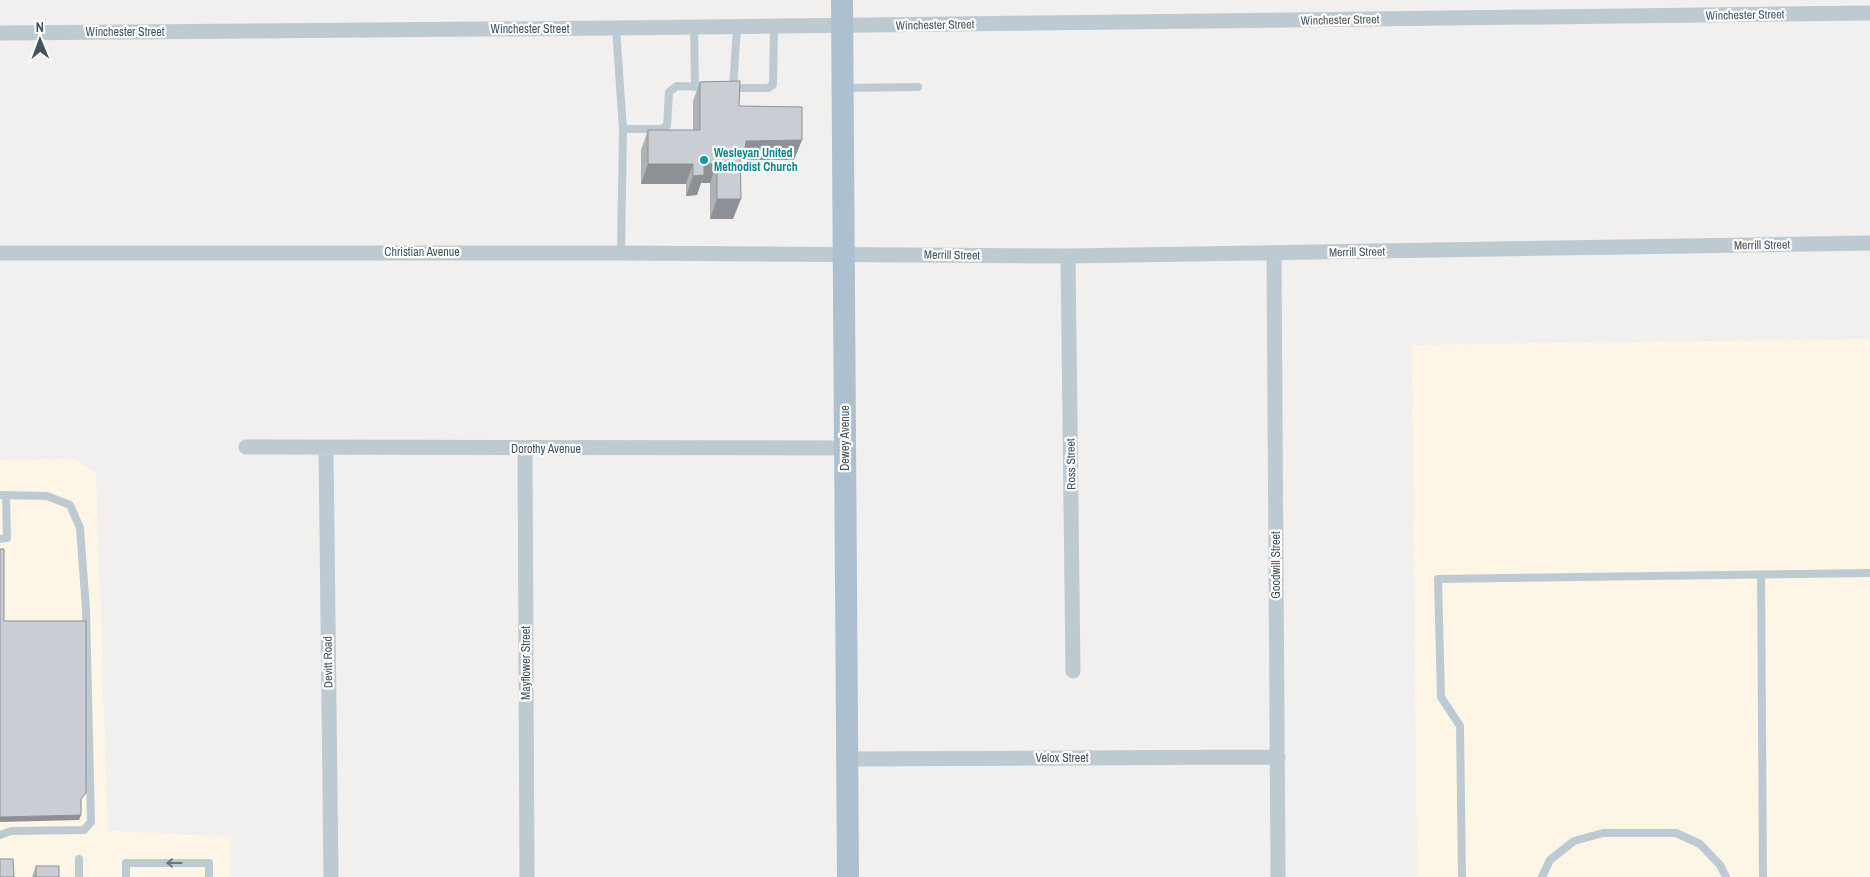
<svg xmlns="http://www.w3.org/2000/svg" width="1870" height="877" viewBox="0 0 1870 877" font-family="'Archivo Narrow',sans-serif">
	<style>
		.commercial { fill: #fdf6e7 }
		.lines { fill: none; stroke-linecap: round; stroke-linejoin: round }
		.lane { stroke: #becad2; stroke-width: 8 }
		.street { stroke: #becad2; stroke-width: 15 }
		.primary { stroke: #acc0d0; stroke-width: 22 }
		.wall { fill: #aeb1b6 }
		.shaded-wall { fill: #8d9094 }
		.building { fill: #caced4; stroke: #8d9094 }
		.oneway { stroke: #697781 }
		.culture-dot { fill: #0f9aa8; stroke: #fff; stroke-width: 2 }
		.labels { text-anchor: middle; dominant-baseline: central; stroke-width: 4.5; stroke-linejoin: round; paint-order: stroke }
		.street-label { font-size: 12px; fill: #45535e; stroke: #fff }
		.culture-label { font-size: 12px; font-weight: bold; fill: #0d838f; stroke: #fff; text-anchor: start }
	</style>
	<rect width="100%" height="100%" fill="#f2efef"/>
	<!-- commercial -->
	<path class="commercial" d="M1870,339V877H1417L1412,345Z
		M75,459L96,474L108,831L231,837V877H0V460Z"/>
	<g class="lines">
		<!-- lane -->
		<path class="lane" d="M616,28L623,129
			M694,28L695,87
			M731,88H768L773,85L774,27
			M733,88L737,27
			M845,88L918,87
			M621,253L623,129H661L667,126L669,92L677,86L707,87
			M0,495L47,496L70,505L80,528L86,609L91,822L84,830L11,831L0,835
			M0,539L7,538L6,495
			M1761,575L1763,877
			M79,877V859
			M126,877V863H209V877
			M1462,877L1460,726L1441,697L1438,579L1870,573
			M1542,877L1550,860L1574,841L1603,833H1676L1700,844L1720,865L1726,877"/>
		<!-- street -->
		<path class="street" d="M0,33L616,28L1870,13
			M0,253H621L1068,256L1870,243
			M1274,254L1278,877
			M1068,256L1073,671
			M246,447L846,448
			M326,447L331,877
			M525,449L527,877
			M847,759L1278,757"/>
		<!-- primary -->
		<path class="primary" d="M842,0L848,877"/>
	</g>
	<!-- wall -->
	<path class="wall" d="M700,82L739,106L794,160H741L740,163L733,219H710V183H701L697,195L686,196V184H641V150L648,130H693V101Z
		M36,866L59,877H32Z"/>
	<!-- shaded-wall -->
	<path class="shaded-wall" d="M802,140L794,160H741L738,169L740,149L746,141Z
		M648,164H693L686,184H641Z
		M704,164H717L710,183H701L697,195L686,196L693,176Z
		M717,199H741L733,219H710Z
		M81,815L79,820L0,822V817Z"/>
	<!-- building -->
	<path class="building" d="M740,81L739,106L802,107V140L746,141L745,149H740L741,199H717V164H704V175L693,176V164H648V130H700V82Z
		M0,549H4V621H86V793L81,799V815L0,817Z
		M0,859H13L14,877H0Z
		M36,866H59V877H36Z"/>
	<!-- one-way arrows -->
	<defs><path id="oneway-shaft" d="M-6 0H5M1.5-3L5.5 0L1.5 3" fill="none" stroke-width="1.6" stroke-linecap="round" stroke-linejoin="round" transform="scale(1.25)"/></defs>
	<use class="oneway" href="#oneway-shaft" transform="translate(174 863) rotate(-180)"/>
	<!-- markers -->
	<circle class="culture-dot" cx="704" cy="160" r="5"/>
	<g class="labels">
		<!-- street labels -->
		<g class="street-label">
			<text transform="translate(1745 15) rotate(-1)">Winchester Street</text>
			<text transform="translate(1340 20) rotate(-1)">Winchester Street</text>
			<text transform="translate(935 25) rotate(-1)">Winchester Street</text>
			<text x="530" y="29">Winchester Street</text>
			<text x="125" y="32">Winchester Street</text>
			<text transform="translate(1762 245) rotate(-1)">Merrill Street</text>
			<text x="422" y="252">Christian Avenue</text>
			<text transform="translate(1357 252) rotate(-1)">Merrill Street</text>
			<text transform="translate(952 255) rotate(1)">Merrill Street</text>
			<text transform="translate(845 438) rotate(-90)">Dewey Avenue</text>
			<text x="546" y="449">Dorothy Avenue</text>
			<text transform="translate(1071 464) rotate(-91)">Ross Street</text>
			<text transform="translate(1276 565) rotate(-90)">Goodwill Street</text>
			<text transform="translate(328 662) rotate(-91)">Devitt Road</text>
			<text transform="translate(526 663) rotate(-90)">Mayflower Street</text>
			<text x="1062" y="758">Velox Street</text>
		</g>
		<!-- culture labels -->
		<g class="culture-label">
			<text x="714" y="153">Wesleyan United<tspan x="714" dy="14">Methodist Church</tspan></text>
		</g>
	</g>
	<!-- north arrow -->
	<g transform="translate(40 40) rotate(359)" stroke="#ffffff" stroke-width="4" paint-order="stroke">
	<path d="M0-4L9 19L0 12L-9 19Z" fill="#45535e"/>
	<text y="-8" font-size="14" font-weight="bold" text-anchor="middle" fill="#45535e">N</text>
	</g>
</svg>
